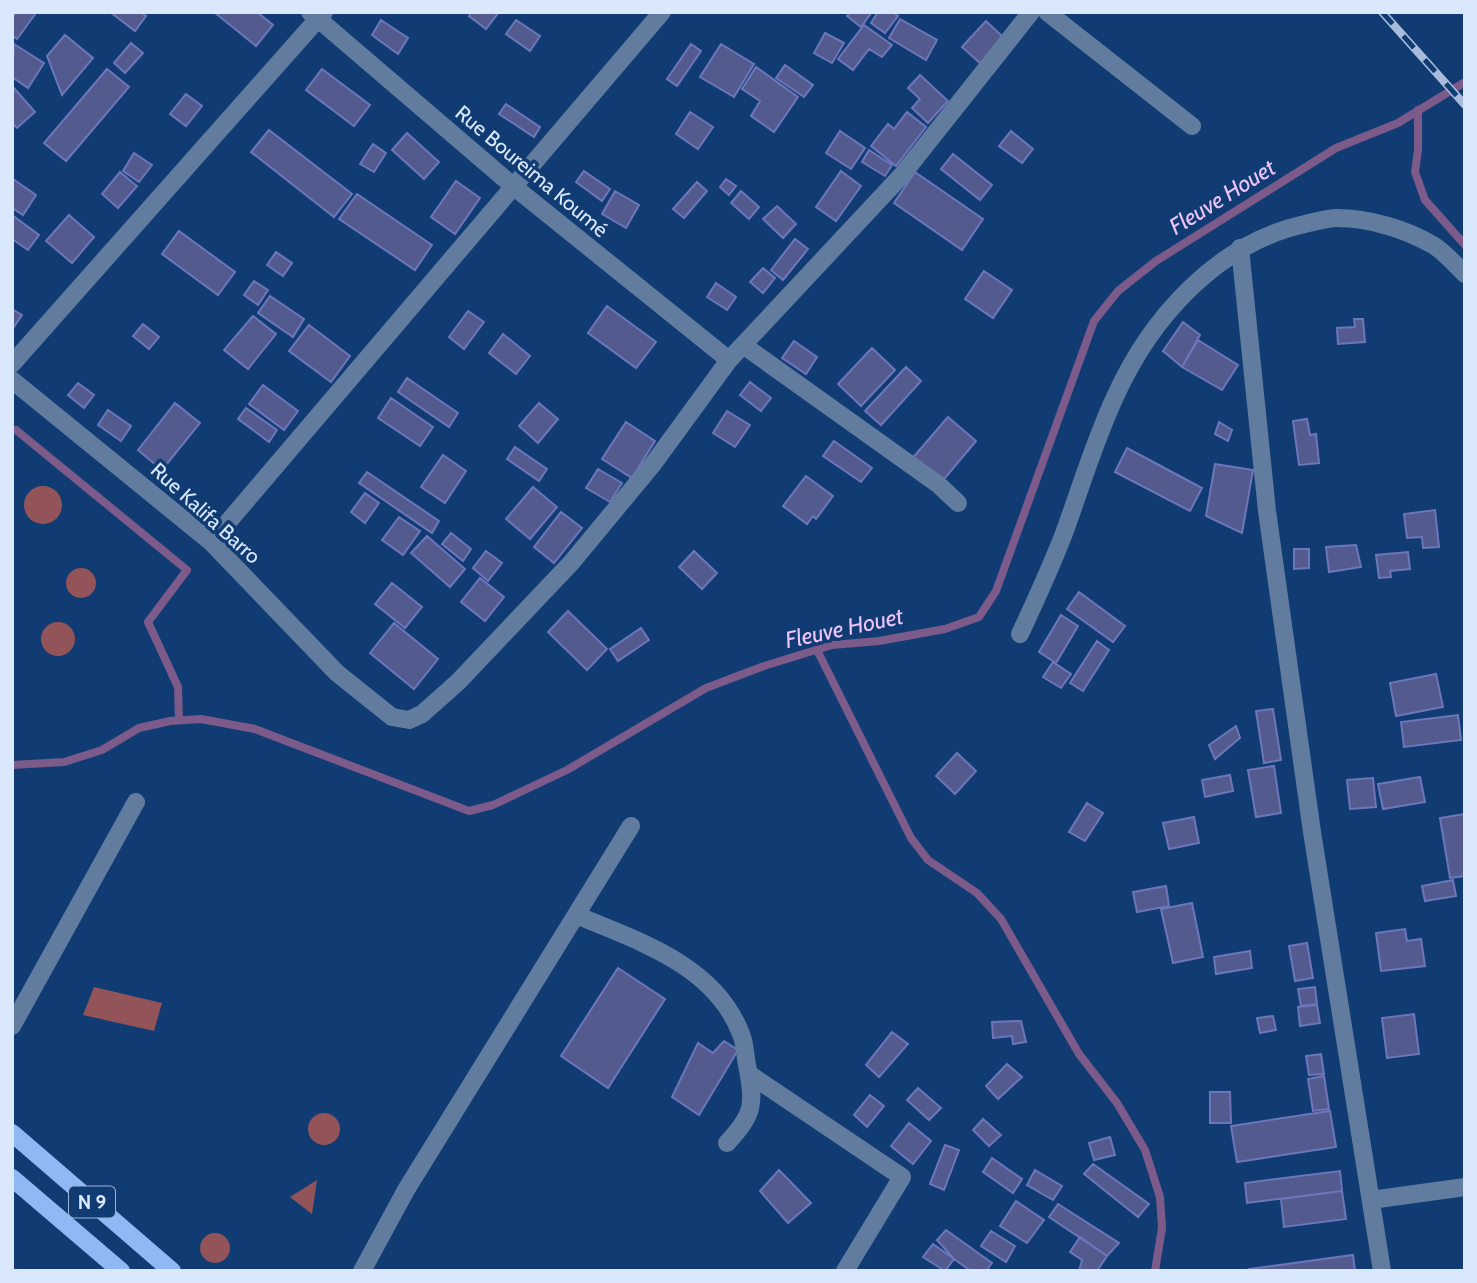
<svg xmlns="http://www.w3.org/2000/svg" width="1477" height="1283" viewBox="0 0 1477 1283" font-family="Cabin,sans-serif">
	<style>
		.forest { fill: #925458 }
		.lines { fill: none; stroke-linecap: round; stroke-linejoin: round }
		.stream { stroke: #7c5a89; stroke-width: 8 }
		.building { fill: #535a8d; stroke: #6d76bb; stroke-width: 2 }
		.minor { stroke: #627ca0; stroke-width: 18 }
		.major { stroke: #8fb9f4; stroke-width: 18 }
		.rail-casing { stroke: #a8bddb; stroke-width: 8 }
		.rail { stroke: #113c73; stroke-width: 5; stroke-dasharray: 16; stroke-linecap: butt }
		.labels { text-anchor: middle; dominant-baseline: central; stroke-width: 7; stroke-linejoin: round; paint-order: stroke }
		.shield { fill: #113c73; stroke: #9eb4d4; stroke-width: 2 }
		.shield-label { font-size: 19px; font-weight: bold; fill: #dae8fd }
		.street-label { font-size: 21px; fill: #dae8fd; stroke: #113c73 }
		.water-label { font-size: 23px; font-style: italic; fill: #efc5fe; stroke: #113c73 }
	</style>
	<rect width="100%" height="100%" fill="#113c73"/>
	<!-- forest -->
	<path class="forest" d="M24 505a19 19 0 1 1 38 0a19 19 0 1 1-38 0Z
		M66 583a15 15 0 1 1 30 0a15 15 0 1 1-30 0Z
		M41 639a17 17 0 1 1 34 0a17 17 0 1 1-34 0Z
		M94,987L162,1003L154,1031L83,1015Z
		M308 1129a16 16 0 1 1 32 0a16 16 0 1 1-32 0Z
		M317,1180L312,1214L290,1197Z
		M200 1248a15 15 0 1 1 30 0a15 15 0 1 1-30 0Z"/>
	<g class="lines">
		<!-- stream -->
		<path class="stream" d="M1418,110V150L1415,172L1425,200L1465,245
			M16,430L187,570L148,622L178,687L179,720
			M817,650L911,838L928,860L977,893L1001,919L1079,1054L1117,1103L1145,1150L1160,1197L1162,1228L1155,1271
			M12,765L64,762L102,750L139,728L170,721L201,719L255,729L469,811L493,805L567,770L706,688L764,666L832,645L879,641L945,629L979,617L996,591L1094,321L1118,291L1156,261L1336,148L1398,123L1465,82"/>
	</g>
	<!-- building -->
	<path class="building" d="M16,12L36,13L17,39L12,35V18Z
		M110,12H141L146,16L135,31Z
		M214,12H257L273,25L256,46Z
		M472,12H499L486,29L469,16Z
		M851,12H872L861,27L847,16Z
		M878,12H893L898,16L885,33L871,23Z
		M900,19L937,40L926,60L889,38Z
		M381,20L408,38L398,54L372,35Z
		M516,20L540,36L530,51L506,34Z
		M986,21L1004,38L981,64L962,47Z
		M864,25L892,45L882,57L869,49L853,70L838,59Z
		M825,33L844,43L832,63L814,53Z
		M65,35L93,58L62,95L47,56Z
		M131,43L143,53L125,73L114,63Z
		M14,44L44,63L28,88L12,77Z
		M691,44L701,51L677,86L667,79Z
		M721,44L754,64L734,97L700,77Z
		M785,65L813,85L804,97L776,78Z
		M756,67L798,97L774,132L751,116L760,101L742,89Z
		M107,69L129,87L66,161L44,143Z
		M322,69L370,105L354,126L306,90Z
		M920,75L948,101L928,123L912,108L920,99L908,88Z
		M12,86L35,112L17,128L12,123Z
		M186,94L202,106L186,126L170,114Z
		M506,104L540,127L534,137L499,114Z
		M690,112L713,127L698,149L676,134Z
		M907,112L926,127L896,166L871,146L888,124L894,129Z
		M269,130L352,194L334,217L251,152Z
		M840,131L865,148L851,169L826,153Z
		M1011,131L1033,149L1022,163L999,146Z
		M407,133L439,162L424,179L392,150Z
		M373,144L386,153L374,172L360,164Z
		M869,150L892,165L885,176L862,162Z
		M134,153L152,165L139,182L123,171Z
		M953,154L992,185L980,200L941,169Z
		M584,171L610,189L602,201L576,182Z
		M841,171L861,186L836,221L816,207Z
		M120,172L137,186L118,208L102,194Z
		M915,172L983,219L962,250L894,203Z
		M13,179L36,195L23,215L12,208Z
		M726,179L736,186L729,195L720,187Z
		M456,181L480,198L455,234L431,217Z
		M697,182L707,191L684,218L673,209Z
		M615,191L639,205L626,228L602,214Z
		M741,191L759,207L749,219L731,203Z
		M357,194L432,245L415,270L339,219Z
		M777,206L796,224L783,238L763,219Z
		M12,215L39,235L28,250L12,239Z
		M69,215L94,237L72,263L46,241Z
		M179,231L235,272L218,295L162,254Z
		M795,239L808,249L783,280L771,270Z
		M276,252L292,263L283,276L267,265Z
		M763,268L775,278L763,293L750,282Z
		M984,271L1012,290L993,318L965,299Z
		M254,281L268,290L258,305L244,295Z
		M716,283L736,297L727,310L707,297Z
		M270,296L304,319L293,337L258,313Z
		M607,306L656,342L636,368L588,333Z
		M12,309L22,315L12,330Z
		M468,311L484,322L464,349L449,337Z
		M253,316L276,334L248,369L224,350Z
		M1354,319H1363L1365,342L1338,344L1337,328L1355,327Z
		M1183,322L1200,335L1182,367L1163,351Z
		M143,324L159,337L149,349L133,336Z
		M309,325L350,356L331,382L289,351Z
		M503,334L530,356L516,374L489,353Z
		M1198,340L1238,365L1222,390L1182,367Z
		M794,341L817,357L806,374L782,358Z
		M872,348L895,370L861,406L838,384Z
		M906,367L921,381L881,425L865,411Z
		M407,378L458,413L449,427L398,392Z
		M750,382L771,398L761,411L740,395Z
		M78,383L94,395L84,408L68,395Z
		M263,385L298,411L284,430L249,404Z
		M391,398L433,427L420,446L378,418Z
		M175,403L200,423L162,470L138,450Z
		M539,403L558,419L538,443L519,426Z
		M246,408L277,430L269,442L238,419Z
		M108,410L131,426L121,441L98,425Z
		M727,411L750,425L735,447L713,433Z
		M948,417L976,441L939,485L910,461Z
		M1307,419L1310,435L1316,434L1319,463L1299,465L1293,421Z
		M626,422L655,441L632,478L602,459Z
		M1219,422L1232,430L1228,441L1215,434Z
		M834,441L872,468L861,482L823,456Z
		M515,447L547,469L539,481L507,459Z
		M1127,448L1202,488L1190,511L1115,472Z
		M443,455L466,471L445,503L421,487Z
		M1215,464L1253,470L1242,533L1206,516Z
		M598,469L622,483L610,502L586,488Z
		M367,472L439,521L432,533L359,483Z
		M806,476L833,496L816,519L813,516L807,524L783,506Z
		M533,487L557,507L530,539L506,519Z
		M365,493L379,503L365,523L351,512Z
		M1435,510L1439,547L1423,548L1422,537L1407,538L1404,514Z
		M561,512L582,528L554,563L534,547Z
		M399,517L420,531L403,555L382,540Z
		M451,533L471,549L463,561L442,544Z
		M427,536L465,569L450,587L411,553Z
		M1356,545L1361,567L1329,572L1326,547Z
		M1294,549H1309V568L1294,569Z
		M486,551L502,563L488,581L473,568Z
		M694,551L717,573L702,589L679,567Z
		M1408,552L1410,569L1390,571L1391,577L1379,578L1376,555Z
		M480,578L504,597L485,621L461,602Z
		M392,583L422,607L405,628L375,604Z
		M1079,592L1125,626L1113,642L1067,609Z
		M568,611L607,649L587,670L548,632Z
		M1061,615L1078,626L1056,663L1039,652Z
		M394,623L438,659L414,689L370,653Z
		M641,628L649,640L618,661L610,649Z
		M1097,641L1109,650L1083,691L1070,683Z
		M1053,662L1071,674L1061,688L1043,677Z
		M1436,674L1443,707L1396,716L1390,683Z
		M1273,709L1281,760L1264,763L1256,711Z
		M1458,715L1461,740L1404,747L1401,722Z
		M1236,726L1240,738L1215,759L1209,745Z
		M957,753L976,771L955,794L936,776Z
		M1274,766L1281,813L1256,817L1248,770Z
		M1230,775L1233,791L1205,797L1202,780Z
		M1420,777L1425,802L1383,809L1378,784Z
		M1373,778L1376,807L1350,809L1347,780Z
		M1087,803L1103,813L1085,841L1069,832Z
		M1465,814V876L1450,878L1440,818Z
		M1194,817L1199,843L1169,849L1163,823Z
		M1453,880L1456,896L1425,901L1422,886Z
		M1166,886L1169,906L1137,912L1133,892Z
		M1192,903L1203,957L1173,963L1161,909Z
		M1405,929L1407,941L1421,939L1425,966L1381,971L1376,933Z
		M1307,943L1313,978L1295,981L1289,946Z
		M1250,951L1252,968L1216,974L1214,957Z
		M618,968L665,999L608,1088L561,1056Z
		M1315,987L1317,1004L1301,1006L1298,989Z
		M1317,1005L1320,1023L1300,1026L1298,1007Z
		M1414,1014L1419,1054L1387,1058L1382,1018Z
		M1273,1016L1276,1030L1260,1033L1257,1018Z
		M1021,1021L1026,1042L1013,1044L1012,1036L993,1038L992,1022Z
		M892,1032L908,1044L879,1077L866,1065Z
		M724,1041L738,1050L699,1115L672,1097L698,1043L713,1053Z
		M1321,1054L1324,1074L1309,1075L1306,1056Z
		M1007,1064L1022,1077L998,1099L986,1086Z
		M1324,1076L1329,1109L1313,1111L1308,1079Z
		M918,1088L941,1108L929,1120L907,1100Z
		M1210,1092H1230L1231,1123H1210Z
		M870,1095L884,1106L867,1127L854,1115Z
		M1330,1111L1336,1147L1237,1162L1231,1126Z
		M983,1119L1001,1135L989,1146L973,1130Z
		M909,1123L931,1141L913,1164L891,1146Z
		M1110,1137L1115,1155L1094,1160L1089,1143Z
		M945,1145L959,1150L944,1190L930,1184Z
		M992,1158L1022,1179L1013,1193L983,1172Z
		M1093,1164L1149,1204L1138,1217L1084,1174Z
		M779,1170L811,1203L788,1223L760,1191Z
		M1035,1170L1062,1186L1053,1200L1027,1185Z
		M1340,1171L1342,1191L1247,1203L1245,1183Z
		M1342,1191L1346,1219L1284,1227L1281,1199Z
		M1016,1201L1044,1220L1027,1243L1000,1226Z
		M1058,1204L1119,1243L1107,1256L1049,1217Z
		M946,1230L992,1263L986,1271H971L954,1259L937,1240Z
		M991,1231L1015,1246L1006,1262L981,1246Z
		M1080,1237L1107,1256L1097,1271H1079L1082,1260L1070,1252Z
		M933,1244L954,1259L945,1271L923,1257Z
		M1353,1255L1355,1271H1250L1249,1269Z"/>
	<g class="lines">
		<!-- minor -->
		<path class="minor" d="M310,12L513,186L729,360
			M1047,12L1192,126
			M1240,248L1267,511L1312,832L1382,1271
			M743,345L939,485L958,503
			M12,364L324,12
			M12,380L211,542L337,673L392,717L409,720L422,714L458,682L571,563L653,464L729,360L902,175L1031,12
			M211,542L662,12
			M1020,634C1035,602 1050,569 1063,536C1080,490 1094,442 1115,397C1151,317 1218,243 1305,224C1315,222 1327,218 1337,218C1369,218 1405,229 1433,245C1445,252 1455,265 1465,274
			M576,915C638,941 715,965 741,1034C745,1043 745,1055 747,1065C755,1104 754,1114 727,1143
			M12,1026L136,802
			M749,1074L902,1177L845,1271
			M1371,1200L1465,1187
			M362,1271L406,1190L631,826"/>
		<!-- major -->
		<path class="major" d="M12,1133L172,1271
			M12,1178L121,1271"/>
		<!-- rail casing -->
		<g class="rail-casing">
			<path id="rail" d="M1382,12L1465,105"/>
		</g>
		<!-- rail -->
		<use href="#rail" class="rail"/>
	</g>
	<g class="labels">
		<!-- shield labels -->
		<rect class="shield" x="69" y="1186.5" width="46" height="31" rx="5"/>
		<g class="shield-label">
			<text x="92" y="1202">N 9</text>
		</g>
		<!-- street labels -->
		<g class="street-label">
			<text transform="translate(532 171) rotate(40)">Rue Boureima Koumé</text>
			<text transform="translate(206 513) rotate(42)">Rue Kalifa Barro</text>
		</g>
		<!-- water labels -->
		<g class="water-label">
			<text transform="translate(1222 197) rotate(-32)">Fleuve Houet</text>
			<text transform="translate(844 628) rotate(-12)">Fleuve Houet</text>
		</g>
	</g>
	<!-- border -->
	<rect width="1477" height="1283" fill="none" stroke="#dae8fd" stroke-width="28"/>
</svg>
